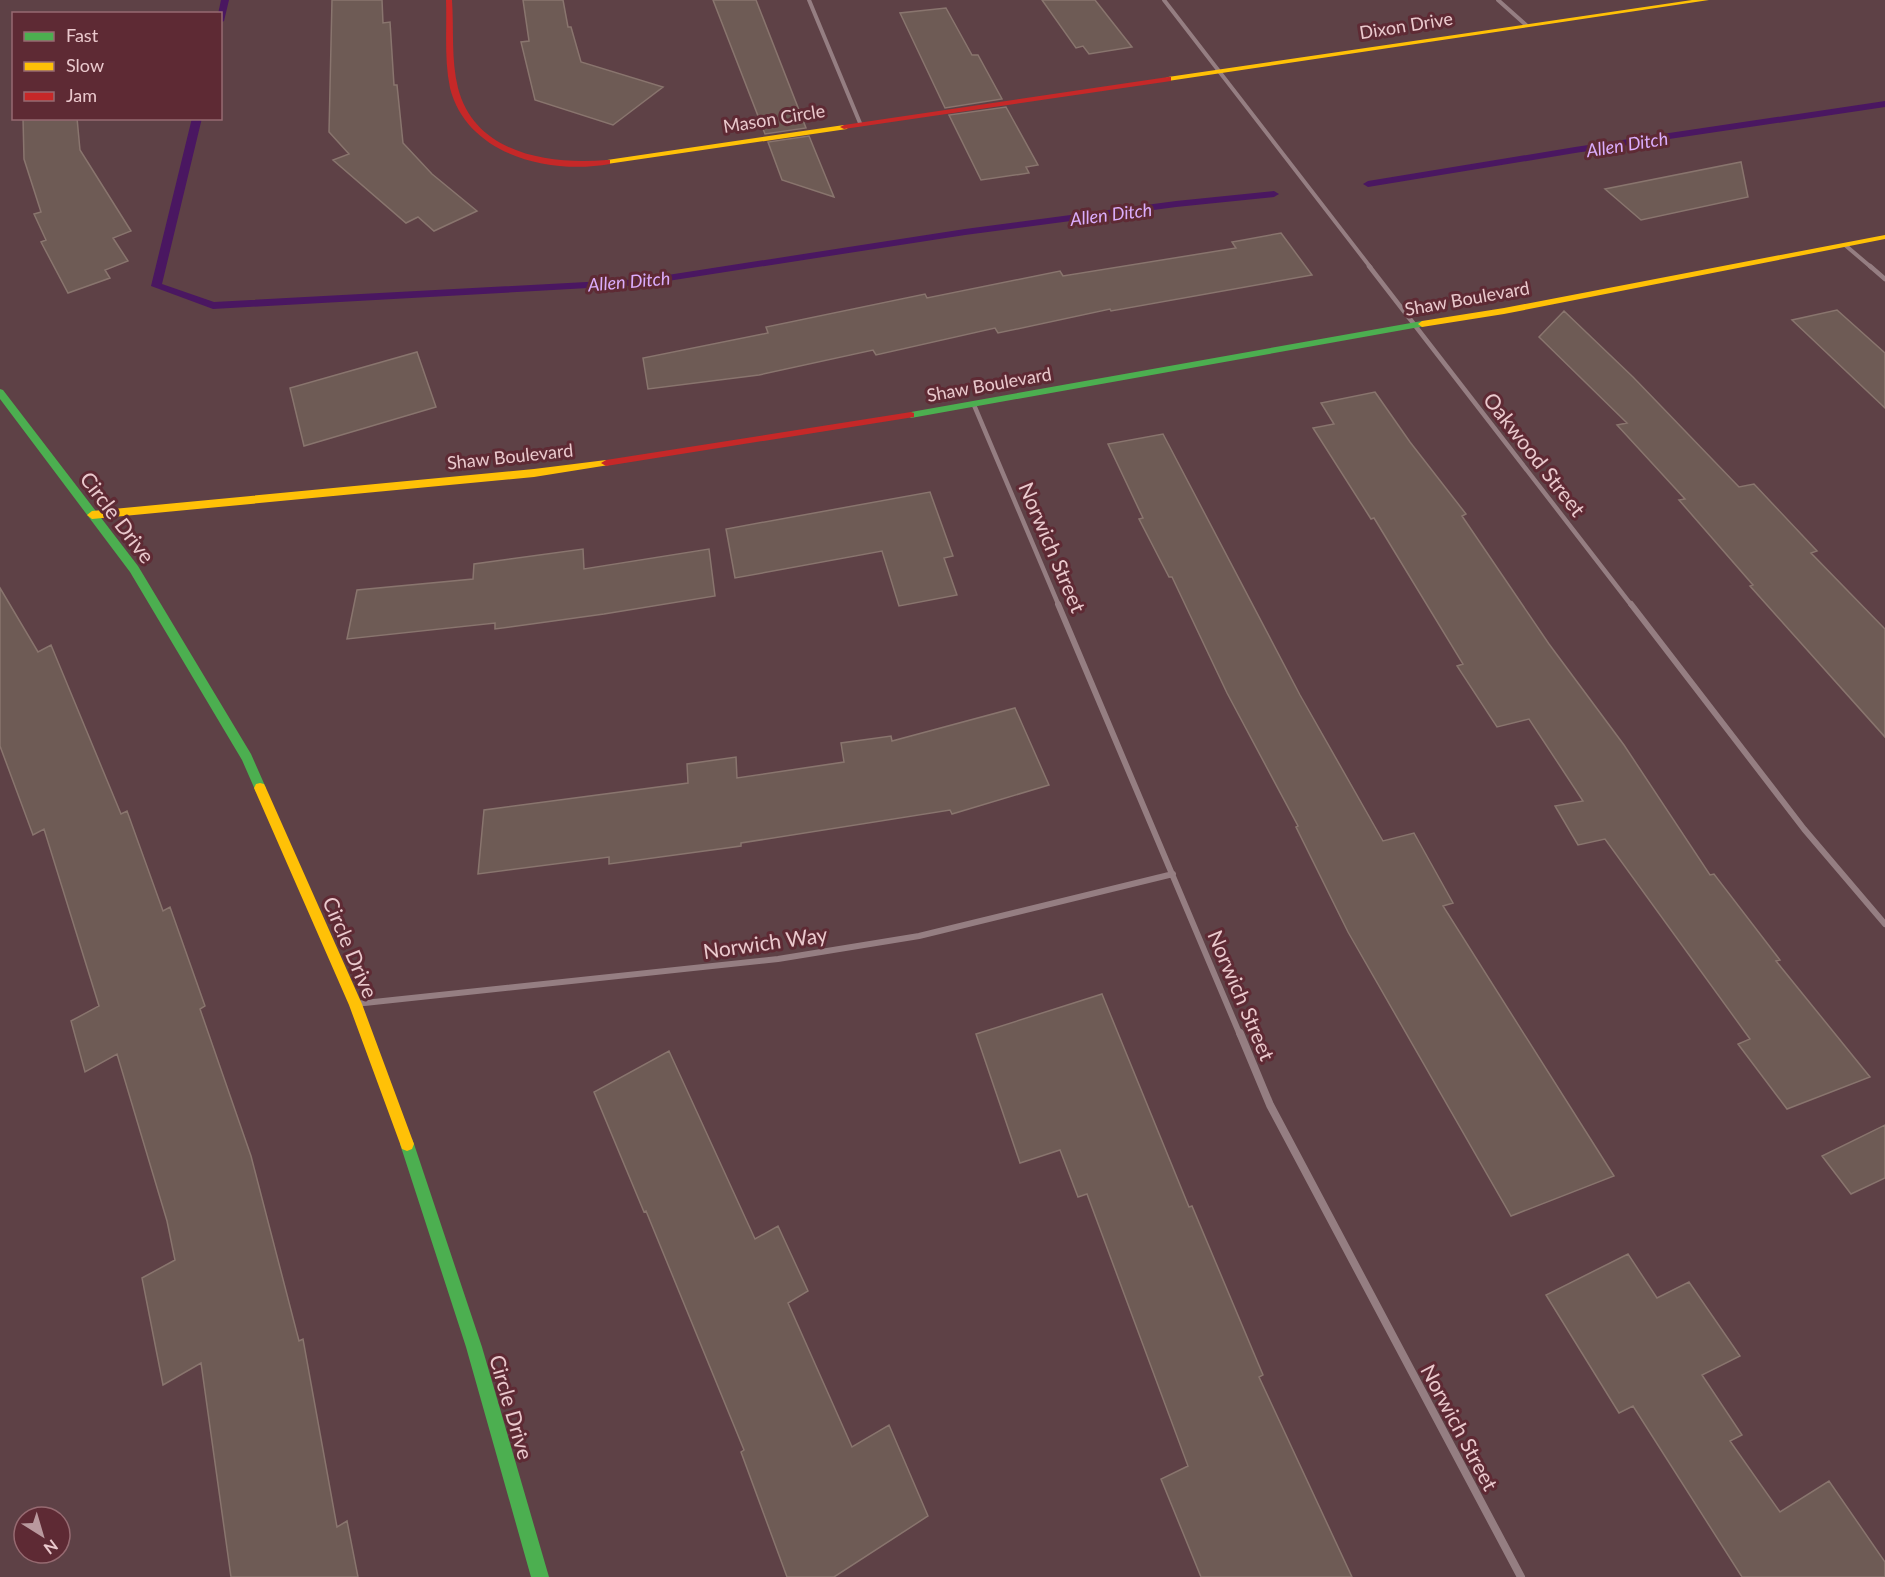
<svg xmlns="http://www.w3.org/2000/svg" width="1885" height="1577" viewBox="0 0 1885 1577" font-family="Lato,sans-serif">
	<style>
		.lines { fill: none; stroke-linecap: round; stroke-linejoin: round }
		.stream { fill: #4a1761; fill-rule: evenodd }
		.building { fill: #6e5b55; stroke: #89756e; stroke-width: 1.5 }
		.street-far3 { stroke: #957e82; stroke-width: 4 }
		.street-far2 { stroke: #957e82; stroke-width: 4.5 }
		.street-far1 { stroke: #957e82; stroke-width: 6 }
		.street { stroke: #957e82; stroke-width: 8 }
		.fast { fill: #4caf50; fill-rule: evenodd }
		.slow { fill: #ffc107; fill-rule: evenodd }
		.jam { fill: #c62828; fill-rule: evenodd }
		.labels { text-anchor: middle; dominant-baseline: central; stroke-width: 6; stroke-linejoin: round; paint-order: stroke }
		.far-street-label { font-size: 18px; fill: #eac9cd; stroke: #5e2a34 }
		.far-water-label { font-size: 18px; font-style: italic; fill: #dbadfc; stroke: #5e2a34 }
		.street-label { font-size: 21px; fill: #eac9cd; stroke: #5e2a34 }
	</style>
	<rect width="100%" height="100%" fill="#5e4146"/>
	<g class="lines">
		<!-- stream -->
		<path class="stream" d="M221,0H229L224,21L220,23V14H218Z
			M1885,101V107L1575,153L1368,187L1363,184L1368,181L1575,147Z
			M192,118H202L162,284L214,302L642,279L965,229L1176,201L1274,191L1279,194L1274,197L1176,207L965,235L642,285L213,309L151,286Z"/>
	</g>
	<!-- building -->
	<path class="building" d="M332,0H382L383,23L390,22L394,85H397L403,143L432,174L477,211L434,231L418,217L406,223L333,160L349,154L329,132Z
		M523,0H563L568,27H571L581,62L663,87L613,125L535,100L521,42L529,41Z
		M713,0H756L806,128L765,134Z
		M1042,0H1095L1132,47L1089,54L1083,46L1076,48Z
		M946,8L972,55H978L1002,99L945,108L900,13Z
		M1006,107L1038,165L1026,167L1029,173L981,180L949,115Z
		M23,118H77L80,150L131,231L113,238L128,261L105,270L110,278L68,293L41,242L46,240L34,214L41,212L24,159Z
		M809,136L834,197L782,180L768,142Z
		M1741,162L1748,197L1641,220L1605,189Z
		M1281,233L1312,275L1111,311L1110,309L998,333L995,328L876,355L873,350L759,375L648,389L643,358L768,333L766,327L925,294L927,298L1060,271L1063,276L1236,248L1232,242Z
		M1837,310L1885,353V408L1792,320Z
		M1564,311L1633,377L1739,487L1754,484L1817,551L1811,553L1885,629V737L1750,586L1753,585L1679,500L1685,499L1617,425L1627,423L1539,337Z
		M417,352L436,407L304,446L290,388Z
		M1375,392L1410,442L1466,514L1462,516L1549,644L1624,745L1710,875L1714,874L1780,960L1776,961L1870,1077L1787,1109L1738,1044L1750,1039L1605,839L1578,845L1555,806L1583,801L1529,719L1497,727L1457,666L1463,664L1374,518L1371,519L1313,428L1334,424L1321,403Z
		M1163,434L1300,695L1383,841L1414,833L1453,903L1443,906L1614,1176L1511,1216L1348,932L1296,827L1298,826L1227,693L1172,577H1169L1139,519L1143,518L1108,444Z
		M930,492L953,556L944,558L957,595L899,606L882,551L735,578L726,529Z
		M583,549L584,569L709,549L715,596L604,614L495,629V623L347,639L357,590L473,579L474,564Z
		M0,588L38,652L51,645L121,814L127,811L163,911L170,907L205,1006L200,1009L251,1156L299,1341L303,1339L337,1527L347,1521L358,1577H231L201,1363L163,1385L142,1278L175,1260L167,1221L117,1054L85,1072L71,1021L99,1006L44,829L33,835L0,746Z
		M1015,708L1049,785L952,814L950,810L741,843V846L609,864V857L478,874L484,810L688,783L687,764L736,757L737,778L844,762L841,743L891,736L892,741Z
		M1102,994L1189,1207L1192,1206L1263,1375L1259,1377L1352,1577H1201L1161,1479L1188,1466L1087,1194L1078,1197L1060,1150L1020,1163L976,1034Z
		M669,1051L755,1239L778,1226L808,1291L788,1303L852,1447L889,1425L928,1516L834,1577H787L741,1452L744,1450L646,1211L644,1212L594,1092Z
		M1885,1125V1178L1851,1194L1822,1156Z
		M1628,1254L1657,1298L1689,1282L1740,1356L1702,1375L1742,1435L1730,1441L1780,1512L1829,1481L1885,1562V1577H1742L1633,1406L1619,1413L1546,1295Z"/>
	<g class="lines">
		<!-- street-far3 -->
		<path class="street-far3" d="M809,0L860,123
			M1164,0L1371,268
			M1498,0L1526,25
			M1845,245L1872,268"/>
		<!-- street-far2 -->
		<path class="street-far2" d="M1369,266L1632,606
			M1870,266L1885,279
			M974,405L1059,606"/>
		<!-- street-far1 -->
		<path class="street-far1" d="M1058,604L1240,1035
			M1631,604L1804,829L1885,924
			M355,1004L778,959L919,936L1173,874"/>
		<!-- street -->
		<path class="street" d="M1240,1033L1270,1105L1521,1577"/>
		<!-- fast -->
		<path class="fast" d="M1422,321L1425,322V326L911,418L906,415L911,412Z
			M0,389L3,390L138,566L251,754L266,788L264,792L260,793L256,792L242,760L130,572L0,399Z
			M407,1137L412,1139L414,1144L482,1347L549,1577H531L466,1347L400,1144L402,1139Z"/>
		<!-- slow -->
		<path class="slow" d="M1692,0H1709L1168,81L1164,79L1168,77Z
			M844,125L848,127L847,129L607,164L603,162L607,160Z
			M1885,235V239L1504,314L1422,327L1418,324L1422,321L1504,308Z
			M606,460L609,461V465L534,477L92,519L87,515L92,511L534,469Z
			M260,783L264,784L266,788L362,1004L414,1144L412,1149L407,1151L402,1149L349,1005L254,788L256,784Z"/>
		<!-- jam -->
		<path class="jam" d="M446,0H452C454,29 451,60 458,88C475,154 549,165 607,160H610V164C549,175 467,155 450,88C444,59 447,29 446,0Z
			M1168,77H1171V81L844,129L840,127L844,125Z
			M911,412L914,413V417L606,466L601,463L606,460Z"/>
	</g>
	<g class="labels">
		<!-- far-street labels -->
		<g class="far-street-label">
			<text transform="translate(1406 25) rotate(-9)">Dixon Drive</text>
			<text transform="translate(774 118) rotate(-9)">Mason Circle</text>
			<text transform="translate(1467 298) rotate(-10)">Shaw Boulevard</text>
			<text transform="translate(989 384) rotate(-10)">Shaw Boulevard</text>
			<text transform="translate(510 456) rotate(-6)">Shaw Boulevard</text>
		</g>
		<!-- far-water labels -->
		<g class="far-water-label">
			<text transform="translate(1627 144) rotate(-9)">Allen Ditch</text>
			<text transform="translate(1111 214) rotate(-7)">Allen Ditch</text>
			<text transform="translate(629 281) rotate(-5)">Allen Ditch</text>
		</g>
		<!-- street labels -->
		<g class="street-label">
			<text transform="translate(1535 454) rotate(52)">Oakwood Street</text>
			<text transform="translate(118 517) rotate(53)">Circle Drive</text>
			<text transform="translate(1053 547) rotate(67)">Norwich Street</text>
			<text transform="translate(765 942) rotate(-8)">Norwich Way</text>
			<text transform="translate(351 947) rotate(67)">Circle Drive</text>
			<text transform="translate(1242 995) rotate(67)">Norwich Street</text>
			<text transform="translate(512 1407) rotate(74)">Circle Drive</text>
			<text transform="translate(1460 1427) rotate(62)">Norwich Street</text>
		</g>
	</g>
	<!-- legend -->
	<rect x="12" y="12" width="210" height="108" fill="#5e2a34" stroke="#966a71" stroke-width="1.5"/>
	<rect x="24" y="32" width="30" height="9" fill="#4caf50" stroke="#966a71" stroke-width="1.5"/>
	<text x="66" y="42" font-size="18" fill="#eac9cd">Fast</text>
	<rect x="24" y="62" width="30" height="9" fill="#ffc107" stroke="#966a71" stroke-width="1.5"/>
	<text x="66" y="72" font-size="18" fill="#eac9cd">Slow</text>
	<rect x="24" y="92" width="30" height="9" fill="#c62828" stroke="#966a71" stroke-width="1.5"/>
	<text x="66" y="102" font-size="18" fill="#eac9cd">Jam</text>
	<!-- north arrow -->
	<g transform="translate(42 1535) rotate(143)"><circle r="28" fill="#5e2a34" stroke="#966a71" stroke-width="1.5"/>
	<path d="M0-4.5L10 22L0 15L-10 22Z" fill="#b9999e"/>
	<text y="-9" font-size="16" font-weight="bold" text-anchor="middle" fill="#eac9cd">N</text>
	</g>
</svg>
